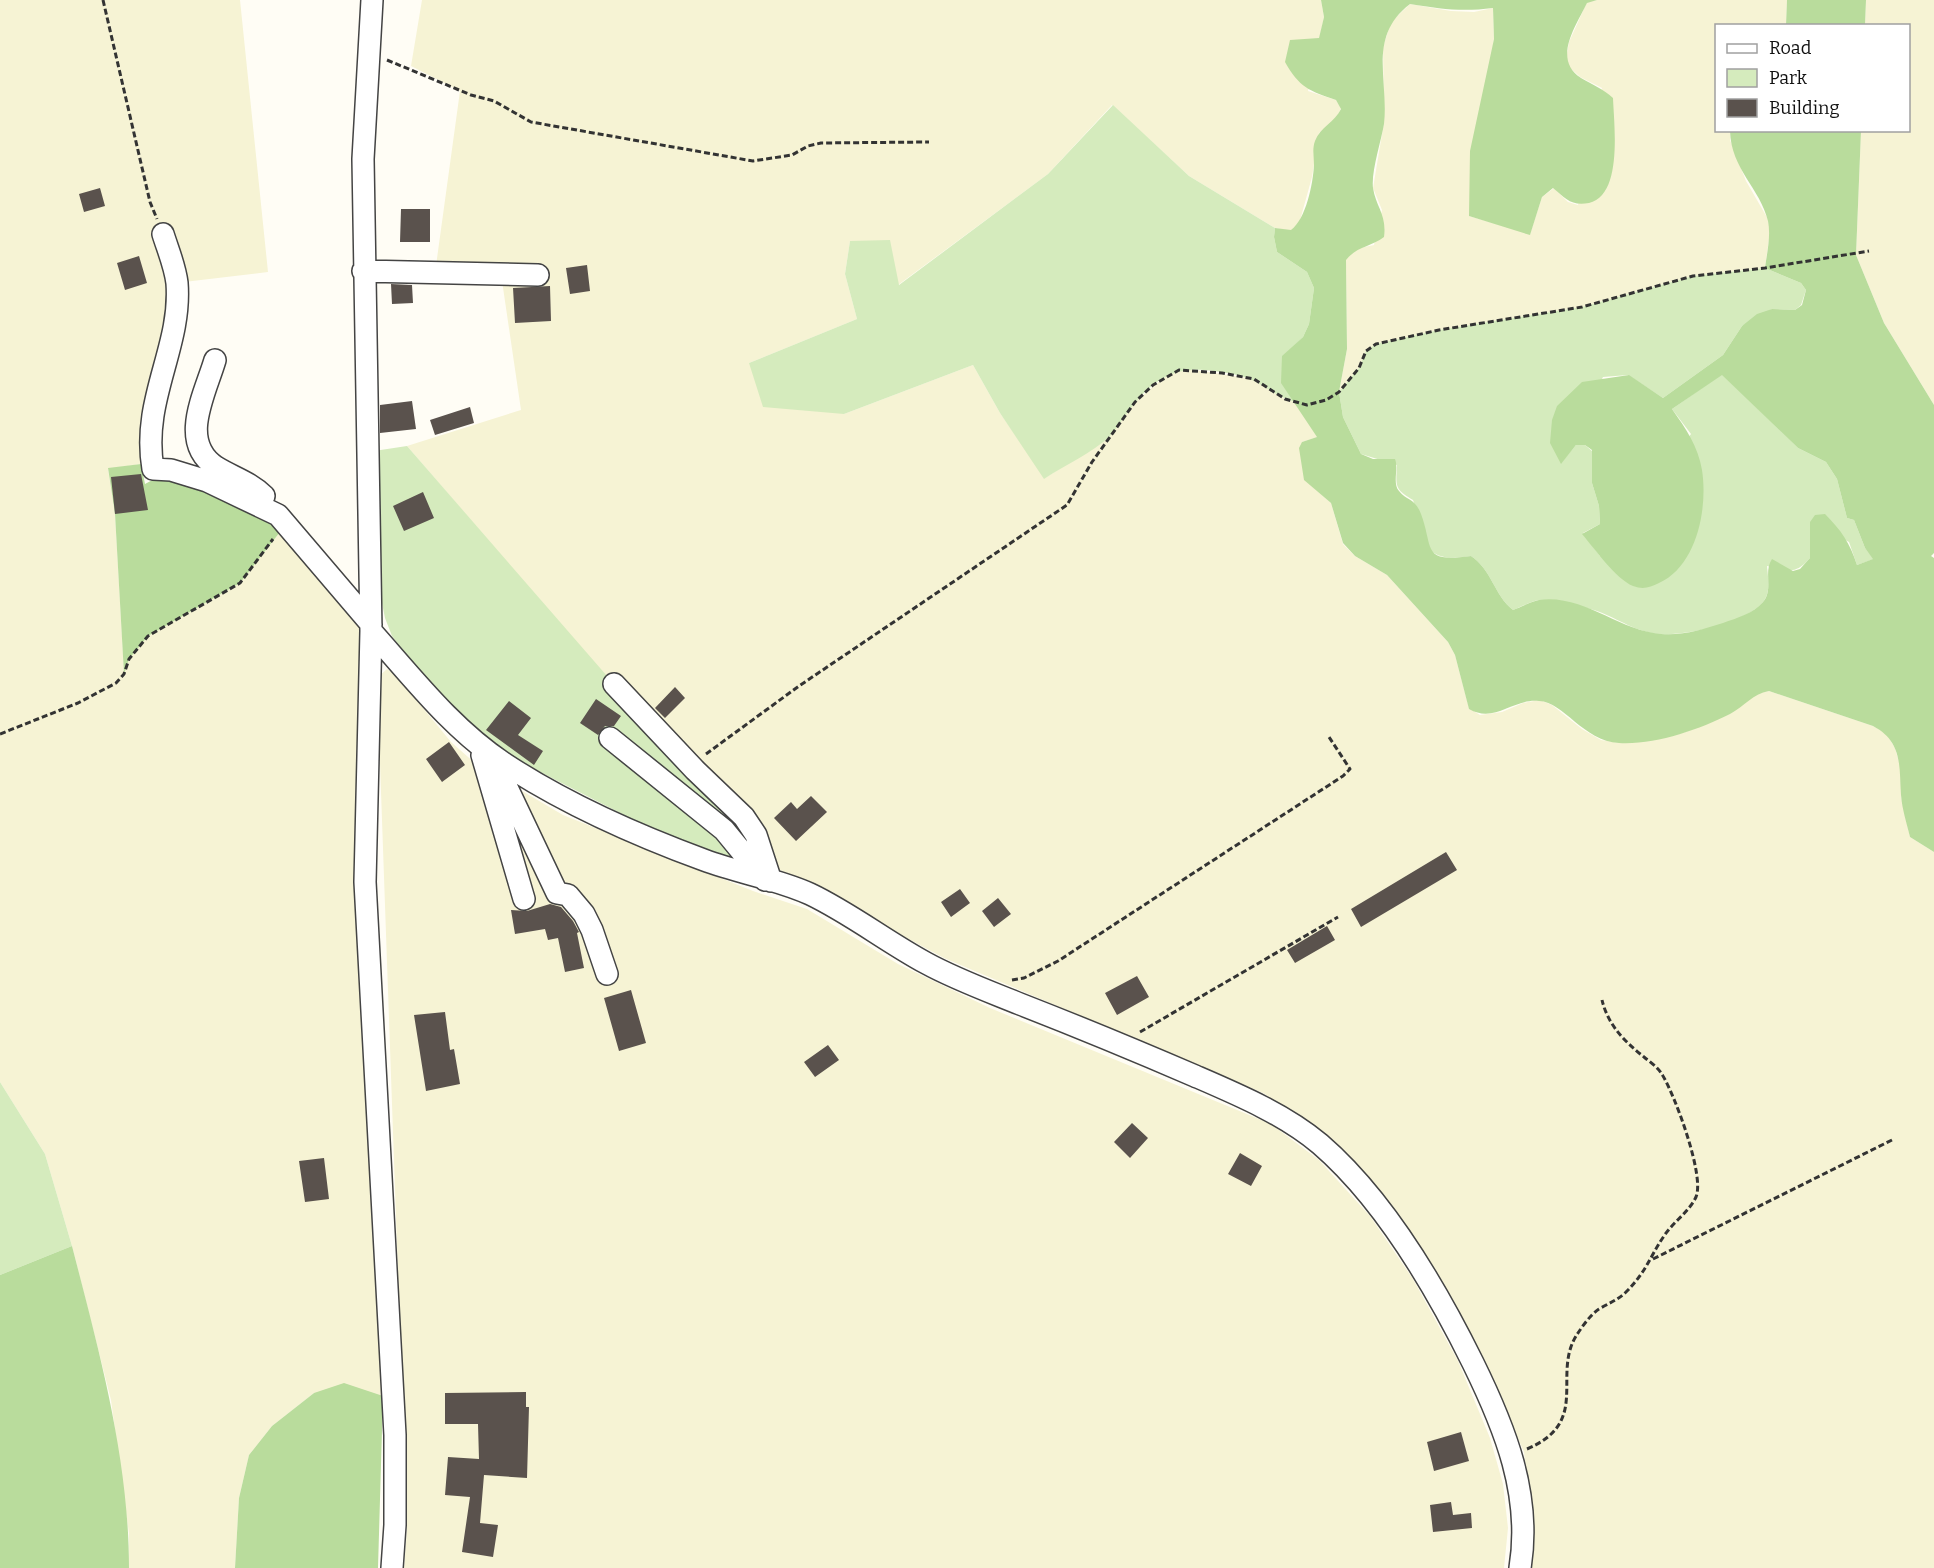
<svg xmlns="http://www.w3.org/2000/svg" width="1934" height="1568" viewBox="0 0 1934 1568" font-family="Bitter,serif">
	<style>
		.farmland { fill: #f6f3d4 }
		.green { fill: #d5ebbd }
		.forest { fill: #b9dc9c }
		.building { fill: #5a524d }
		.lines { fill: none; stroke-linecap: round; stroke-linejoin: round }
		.minor-casing { stroke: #444; stroke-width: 24 }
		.path { stroke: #333; stroke-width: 3; stroke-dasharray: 6 3; stroke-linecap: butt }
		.minor { stroke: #fff; stroke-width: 21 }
	</style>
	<rect width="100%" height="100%" fill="#fffdf5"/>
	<!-- farmland -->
	<path class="farmland" d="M0,0H240L268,272L184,282L171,299L141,441V464L108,469L115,514L124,672L129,659L148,636L240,583L287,523L360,610L354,877L383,1396L314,1393L272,1426L249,1455L239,1498L235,1568H129V1534L111,1400L72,1246L45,1154L0,1082Z
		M422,0H1321L1324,17L1308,91L1336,100L1341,108L1336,120L1319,133L1312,177L1299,224L1291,231L1275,228L1189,176L1112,105L1048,174L898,285L869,241H850L845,274L857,319L749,363L844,414L973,365L1000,413L1045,478L1109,437L1135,402L1167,375L1179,370H1194L1254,379L1285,399L1295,402L1318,437L1302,442L1305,480L1331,503L1343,544L1355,556L1387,575L1448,642L1455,655L1469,708L1480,715L1502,712L1523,703L1540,700L1552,705L1582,729L1601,740L1620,743L1663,738L1685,732L1731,713L1757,693L1769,691L1873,726L1886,733L1895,748L1901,769V797L1910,837L1934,852V1568H1531L1530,1503L1524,1452L1477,1347L1421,1250L1373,1185L1318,1128L1263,1093L944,958L765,862L407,446L521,410L501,274L435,273L460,91L411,66Z
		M1597,0H1787L1786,25L1716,26V130L1730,131V140L1746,181L1768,219L1770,232L1765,268L1693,276L1582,307L1439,330L1376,344L1366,351L1359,368L1339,392L1347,349L1346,259L1355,249L1374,245L1382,210L1373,188L1384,122L1383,47L1391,22L1410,4L1451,11L1474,12L1493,8L1494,39L1469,216L1530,234L1542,197L1554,188L1568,202L1578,205L1602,88L1580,77L1569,67L1566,59L1569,42L1587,2Z
		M1866,0H1934V405L1884,323L1856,255L1861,131L1908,130V26L1865,25Z
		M387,669L395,674L451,742L476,764L563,815L753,891L807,909L898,964L990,1008L1271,1124L1319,1160L1370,1216L1413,1279L1458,1361L1490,1438L1503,1484L1508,1528L1504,1568H404L407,1530L377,678Z"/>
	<!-- green -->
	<path class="green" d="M1113,105L1189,176L1275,228L1274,237L1277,252L1307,272L1314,288L1309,324L1303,337L1282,357L1295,402C1274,397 1259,379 1237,375C1191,366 1167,365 1135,403C1126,413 1119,426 1110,436C1092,453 1065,465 1044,479L1000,413L973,365L844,414L763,407L749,363L857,319L845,274L850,241L890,240L899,285L1048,174Z
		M1765,268L1801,283L1806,290L1801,305L1795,310L1772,309L1742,326L1723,355L1663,398L1628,375L1603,377L1561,463L1576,445H1585L1592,451V483L1599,506L1600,524L1583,533L1600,556L1691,434L1672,409L1722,374L1798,448L1826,462L1837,479L1847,518L1854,520L1865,548L1874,559L1857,565L1849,542L1810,522V558C1794,576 1789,570 1767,566C1768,578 1771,592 1763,602C1747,622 1687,636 1661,634C1637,633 1619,619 1597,611C1586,607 1551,599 1539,600C1531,601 1521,607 1513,610C1494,595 1492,570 1471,556C1456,558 1443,560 1431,551L1413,500C1394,489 1396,486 1397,465L1361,454L1343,417L1339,392L1359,368L1366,351L1376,344L1439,330L1582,307L1693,276Z
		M407,446L614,684L735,807L765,862L726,859L665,836L542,773L499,748L463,718L409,659L392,636L385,618L380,593L374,451Z
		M0,1082L45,1154L72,1246L0,1275Z"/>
	<!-- forest -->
	<path class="forest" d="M1321,0H1597L1587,3C1576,26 1552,59 1581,78C1593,85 1603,89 1613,98C1614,125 1623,195 1589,203C1571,206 1566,199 1553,188L1542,197L1530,235L1469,216L1470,151L1494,39L1493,8C1462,12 1441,9 1410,4C1367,37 1389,80 1384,124C1381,142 1371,172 1373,188C1376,207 1387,215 1384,237C1371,247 1357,246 1346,260L1347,349L1339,392L1343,417L1361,454L1373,459H1395C1399,469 1392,483 1399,491C1407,501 1415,498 1421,514C1434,549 1421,563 1471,556C1492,570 1494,595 1513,610C1521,607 1530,602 1539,600C1584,594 1619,631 1661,634C1683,636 1703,629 1723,623C1737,618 1754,613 1763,602C1774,589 1763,572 1772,559L1793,571L1800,569L1810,558V522L1815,515L1825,514C1841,530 1850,543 1857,565L1873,559L1865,548L1854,520L1847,518L1837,479L1826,462L1798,448L1722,375L1672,409C1686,429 1698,446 1702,470C1708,508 1697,566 1659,583C1650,587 1644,590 1633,586C1616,579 1594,548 1582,534L1600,524L1599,506L1592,483V450L1585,445H1576L1561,464L1550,443L1552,420L1557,406L1582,382L1629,375L1663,398L1723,355L1742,326L1757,314L1772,309L1795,310L1802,305L1806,290L1801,283L1765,268C1767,253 1771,236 1768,221C1760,188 1731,169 1730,131H1861L1856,255L1884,323L1934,405V553L1931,556L1934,558V852L1910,837C1907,824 1902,809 1901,795C1899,766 1903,742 1873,726L1769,691C1752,694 1745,706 1730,714C1698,730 1655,745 1619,743C1583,741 1564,702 1539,701C1513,698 1495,724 1469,709L1455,655L1448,642L1387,575L1355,556L1343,543L1331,503L1304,480L1299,448L1302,442L1317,437L1281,383L1282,356L1303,337L1309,324L1314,288L1307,272L1277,252L1274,237L1275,228L1291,230C1306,219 1313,184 1314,165C1314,157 1312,149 1315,141C1320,127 1335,122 1341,109L1336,100C1309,91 1299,87 1285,62L1290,40L1319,38L1324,17Z
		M1787,0H1866L1865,25H1786Z
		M141,464L145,484L171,470L287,523L240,583L148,636L129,659L124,674L115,514L108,468Z
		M72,1246C99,1351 129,1458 129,1568H0V1275Z
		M344,1383L383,1396L378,1568H235L239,1498L249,1455L272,1426L314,1393Z"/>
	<!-- building -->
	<path class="building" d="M100,188L105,206L84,212L79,194Z
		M401,209H430V242H400Z
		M139,256L147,283L125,290L117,263Z
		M587,265L590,291L570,294L566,268Z
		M391,284L412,285L413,303L392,304Z
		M550,286L551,321L515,323L513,288Z
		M412,401L416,429L380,433V405Z
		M470,407L474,423L435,435L430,420Z
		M141,474L148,510L115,514L111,477Z
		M423,492L434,518L404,531L393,506Z
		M675,687L685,698L665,718L655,708Z
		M596,699L621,716L614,726H605L598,735L580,723Z
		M509,701L531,718L518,735L543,751L534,765L486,730Z
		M449,742L465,765L442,782L426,759Z
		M811,796L827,812L796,841L774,818L791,802L797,809Z
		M1446,852L1457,870L1361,927L1351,909Z
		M960,889L970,903L951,917L941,902Z
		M998,898L1011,914L994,927L982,911Z
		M550,904L561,907L573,921L579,932L577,933L584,968L565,972L558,938L548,940L545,929L515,934L511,910L527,911Z
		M1327,926L1335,940L1295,963L1287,950Z
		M1137,976L1149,997L1117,1015L1105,993Z
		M631,990L646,1043L619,1051L604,998Z
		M445,1012L450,1050L454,1049L460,1084L426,1091L414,1015Z
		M828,1045L839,1060L815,1077L804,1062Z
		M1132,1123L1148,1138L1130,1158L1114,1142Z
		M1240,1153L1262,1166L1251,1186L1228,1174Z
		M324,1158L329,1199L305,1202L299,1161Z
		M526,1392V1407H529L527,1478L484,1475L480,1523L498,1525L493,1557L462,1552L470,1497L445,1495L448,1457L479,1459L478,1424H445V1393Z
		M1461,1432L1469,1461L1434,1471L1427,1442Z
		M1451,1502L1453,1515L1471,1513L1472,1528L1433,1532L1430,1505Z"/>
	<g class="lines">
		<!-- minor casing -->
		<g class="minor-casing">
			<path id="minor" d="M372,0L363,159L371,631L365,882L395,1435V1525L392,1568
				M163,234C168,250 175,266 177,283C182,348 141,399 153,469L171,470L207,481L278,515L371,624
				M363,271L538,275
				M215,360C205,394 178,442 216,467C232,477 250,482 264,496
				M371,631C413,678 452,729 505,764C566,804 636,835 704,860C739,873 777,879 810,894C850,913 887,942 926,963C955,979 988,991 1020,1004C1079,1027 1137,1051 1195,1076C1239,1095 1284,1114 1320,1144C1385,1200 1436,1288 1473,1363C1505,1428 1532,1495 1520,1568
				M614,684L695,770L744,817L756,835L771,881
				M610,738L724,830L765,880
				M482,755L524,899
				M492,756L557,893L568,895L584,914L592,930L607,974"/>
		</g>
		<!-- path -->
		<path class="path" d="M103,0L150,202L157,219
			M387,60L471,95L494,101L531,122L753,161L792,155L808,146L821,143L929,142
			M0,734L78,703L116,683L124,674L129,659L148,636L240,583L273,539
			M706,754L799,686L1067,505L1092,462L1135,402L1153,385L1179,370L1222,373L1254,379L1285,399L1307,405L1326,400L1339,392L1359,368L1366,351L1376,344L1439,330L1582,307L1693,276L1765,268L1869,251
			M1012,980L1024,978L1058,961L1343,776L1350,769L1329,737
			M1140,1032L1338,917
			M1653,1259L1892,1140
			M1527,1449C1591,1422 1552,1376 1576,1336C1582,1327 1590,1315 1599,1309C1609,1303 1618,1300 1626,1292C1647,1271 1649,1258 1664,1236C1673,1222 1689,1212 1696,1197C1705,1176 1675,1096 1663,1076C1659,1068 1650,1062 1644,1057C1624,1041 1608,1025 1602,1000"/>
		<!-- minor -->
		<use href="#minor" class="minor"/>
	</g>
	<!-- legend -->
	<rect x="1715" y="24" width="195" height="108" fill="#ffffff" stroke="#a0a0a0" stroke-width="1.5"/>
	<rect x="1727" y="44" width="30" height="9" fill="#ffffff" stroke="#a0a0a0" stroke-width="1.5"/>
	<text x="1769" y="54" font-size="18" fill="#111111">Road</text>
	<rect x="1727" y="69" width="30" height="18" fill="#d5ebbd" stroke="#a0a0a0" stroke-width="1.5"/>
	<text x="1769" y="84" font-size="18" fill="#111111">Park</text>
	<rect x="1727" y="99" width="30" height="18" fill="#5a524d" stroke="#a0a0a0" stroke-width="1.5"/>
	<text x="1769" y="114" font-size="18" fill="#111111">Building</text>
</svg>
